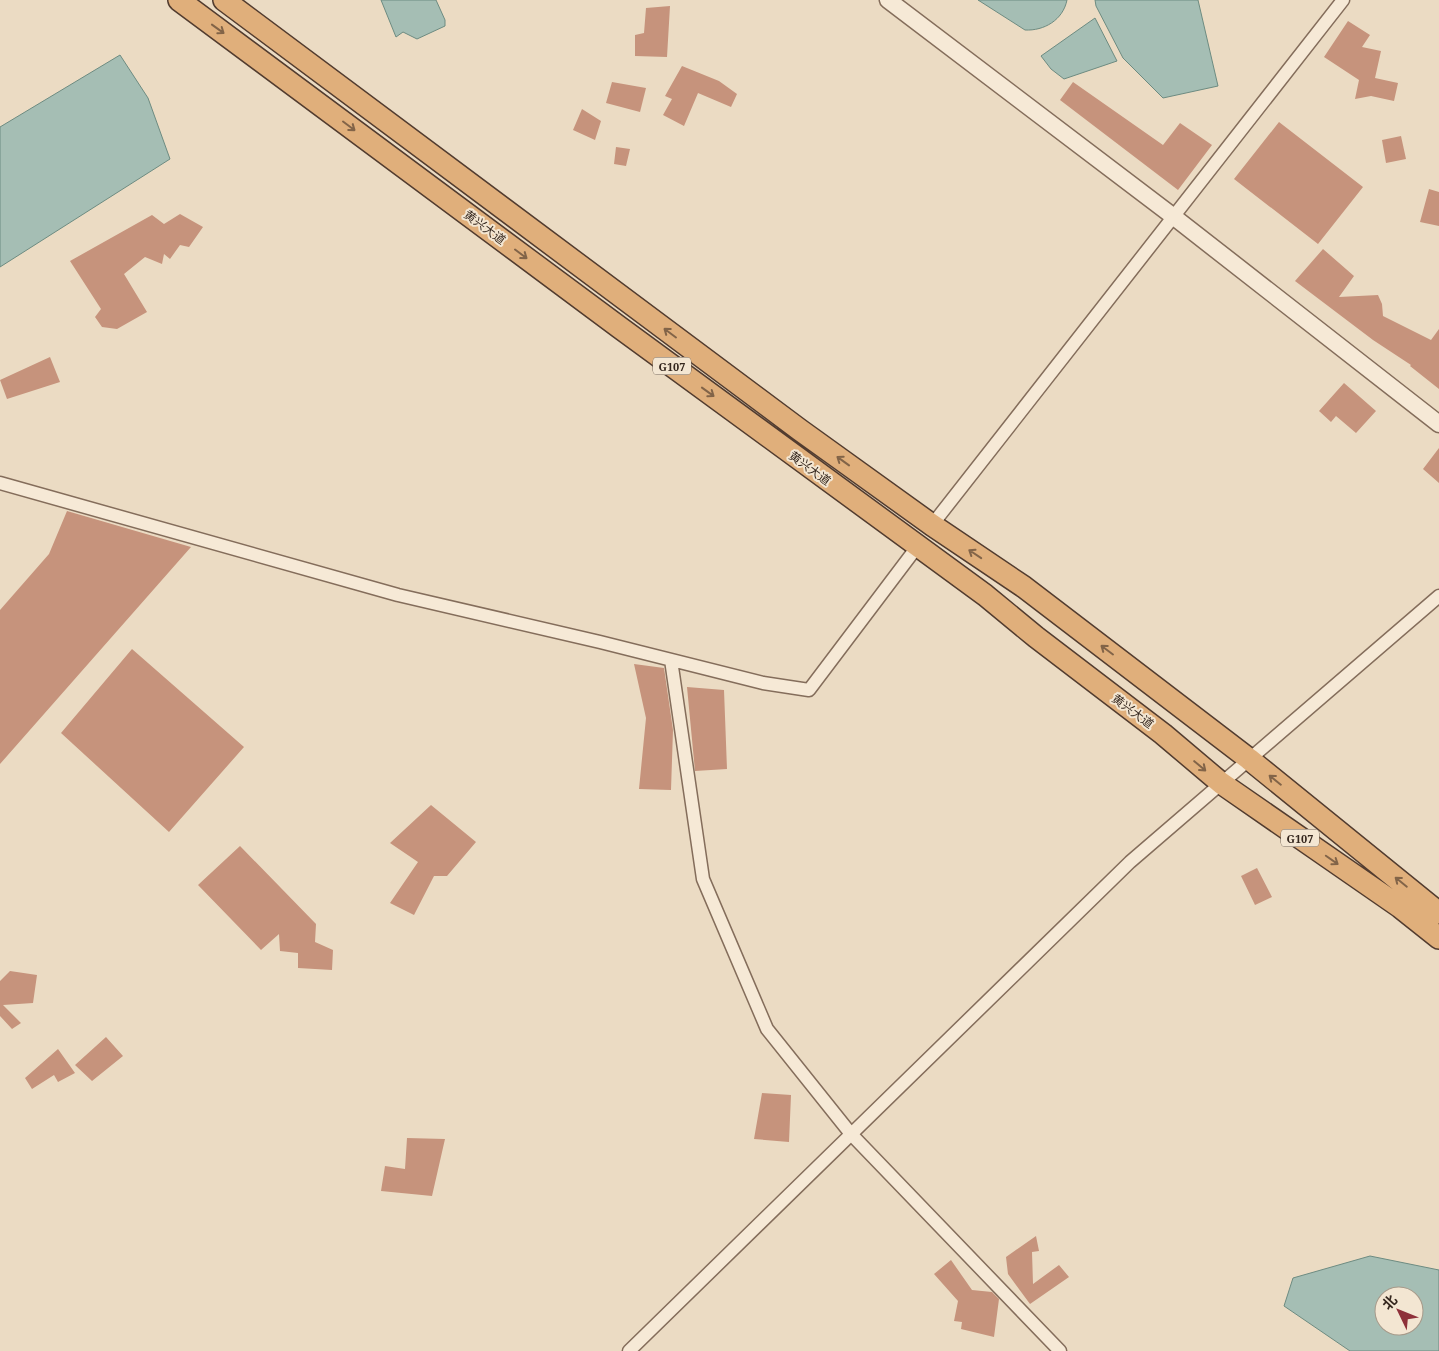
<svg xmlns="http://www.w3.org/2000/svg" width="1439" height="1351" viewBox="0 0 1439 1351" font-family="'Noto Serif','Noto Sans SC',serif">
	<style>
		.water { fill: #a5beb4; stroke: #6d8b81; fill-rule: evenodd }
		.building { fill: #c6937c }
		.lines { fill: none; stroke-linecap: round; stroke-linejoin: round }
		.minor-casing { stroke: #846d5b; stroke-width: 15 }
		.tertiary-casing { stroke: #846d5b; stroke-width: 19 }
		.trunk-casing { stroke: #523c2f; stroke-width: 24 }
		.minor { stroke: #f6e9d6; stroke-width: 12 }
		.tertiary { stroke: #f6e9d6; stroke-width: 16 }
		.trunk { stroke: #e0af7b; stroke-width: 21 }
		.oneway { stroke: #826448 }
		.labels { text-anchor: middle; dominant-baseline: central; stroke-width: 4; stroke-linejoin: round; paint-order: stroke }
		.shield { fill: #f3e6d2; stroke: #6e6054; stroke-width: 1 }
		.shield-label { font-size: 11px; font-weight: bold; fill: #35271e }
		.street-label { font-size: 12px; fill: #35271e; stroke: #f3e6d2 }
	</style>
	<rect width="100%" height="100%" fill="#ebdbc3"/>
	<!-- water -->
	<path class="water" d="M381,0H436L445,20V26L417,39L403,32L396,37Z
		M978,0H1067C1063,20 1044,31 1025,30Z
		M1095,0H1198L1218,86L1163,98L1123,58L1096,6Z
		M1095,18L1117,61L1064,79L1051,69L1041,56Z
		M120,55L148,98L170,159L0,267V127Z
		M1370,1256L1439,1270V1351H1350L1284,1306L1293,1278ZM1384,1296H1414V1326H1384Z"/>
	<!-- building -->
	<path class="building" d="M670,6L667,57L635,56V35L644,33L646,8Z
		M1348,21L1370,35L1362,47L1381,51L1375,78L1398,83L1394,101L1371,96L1355,99L1359,80L1324,57Z
		M682,66L719,81L737,94L731,107L698,93L684,126L663,115L672,99L665,96Z
		M612,82L646,88L640,112L606,103Z
		M1073,82L1163,145L1180,123L1212,145L1178,190L1060,100Z
		M582,109L601,121L595,140L573,130Z
		M1279,122L1363,187L1318,244L1234,179Z
		M1401,136L1406,159L1386,163L1382,140Z
		M616,147L630,149L626,166L614,164Z
		M1429,189L1439,192V226L1420,222Z
		M180,214L203,227L189,247L180,245L170,259L164,254L162,264L145,257L124,274L147,312L117,329L102,327L95,317L101,309L70,261L152,215L164,224Z
		M1323,249L1354,276L1339,297L1378,295L1382,304L1383,316L1431,340L1439,329V389L1410,366L1411,365L1373,340L1295,281Z
		M50,357L60,382L7,399L0,380Z
		M1344,383L1376,411L1356,433L1336,416L1331,422L1319,411Z
		M1439,448V483L1423,469Z
		M67,511L191,547L0,764V610L49,554Z
		M132,649L244,747L169,832L61,733Z
		M634,664L664,668L673,730L671,790L639,789L646,718Z
		M687,687L724,690L727,769L695,771Z
		M431,805L476,842L447,876H434L414,915L390,903L418,862L390,843Z
		M240,846L316,924L315,942L333,950L332,970L298,968V953L280,951L279,934L261,950L198,885Z
		M1257,868L1272,897L1255,905L1241,876Z
		M10,971L37,975L33,1003L3,1005L21,1023L12,1029L0,1016V981Z
		M106,1037L123,1056L92,1081L75,1065Z
		M58,1049L75,1073L58,1082L54,1075L32,1089L25,1078Z
		M762,1093L791,1095L789,1142L754,1139Z
		M407,1138L445,1139L432,1196L381,1191L385,1166L405,1169Z
		M1036,1236L1039,1251L1032,1252L1033,1284L1059,1265L1069,1277L1030,1304L1008,1274L1006,1257Z
		M951,1260L972,1290L992,1292L999,1299L994,1337L961,1329L962,1322L954,1321L958,1301L934,1274Z"/>
	<g class="lines">
		<!-- minor casing -->
		<g class="minor-casing">
			<path id="minor" d="M0,483L398,595L600,642L763,683L809,690L917,547
				M932,525L1343,0
				M671,660L703,879L767,1029L851,1134L1060,1351
				M629,1351L1130,862L1439,596"/>
		</g>
		<!-- tertiary casing -->
		<g class="tertiary-casing">
			<path id="tertiary" d="M888,0L1174,217L1439,424"/>
		</g>
		<!-- trunk casing -->
		<g class="trunk-casing">
			<path id="trunk" d="M179,0L619,327L985,595L1036,637L1163,734L1221,783L1400,907L1439,938
				M224,0L800,430L932,525L1024,587L1249,759L1439,913"/>
		</g>
		<!-- minor -->
		<use href="#minor" class="minor"/>
		<!-- tertiary -->
		<use href="#tertiary" class="tertiary"/>
		<!-- trunk -->
		<use href="#trunk" class="trunk"/>
	</g>
	<!-- one-way arrows -->
	<defs><path id="oneway-shaft" d="M-6 0H5M1.5-3L5.5 0L1.5 3" fill="none" stroke-width="1.6" stroke-linecap="round" stroke-linejoin="round" transform="scale(1.25)"/></defs>
	<g class="oneway">
		<use href="#oneway-shaft" transform="translate(218 29) rotate(36)"/>
		<use href="#oneway-shaft" transform="translate(349 126) rotate(37)"/>
		<use href="#oneway-shaft" transform="translate(521 254) rotate(37)"/>
		<use href="#oneway-shaft" transform="translate(670 333) rotate(-143)"/>
		<use href="#oneway-shaft" transform="translate(708 392) rotate(36)"/>
		<use href="#oneway-shaft" transform="translate(843 461) rotate(-144)"/>
		<use href="#oneway-shaft" transform="translate(975 554) rotate(-146)"/>
		<use href="#oneway-shaft" transform="translate(1107 650) rotate(-143)"/>
		<use href="#oneway-shaft" transform="translate(1200 766) rotate(40)"/>
		<use href="#oneway-shaft" transform="translate(1275 780) rotate(-141)"/>
		<use href="#oneway-shaft" transform="translate(1332 860) rotate(35)"/>
		<use href="#oneway-shaft" transform="translate(1401 882) rotate(-141)"/>
	</g>
	<g class="labels">
		<!-- shield labels -->
		<g class="shield">
			<rect x="653" y="357.5" width="38" height="17" rx="4"/>
			<rect x="1281" y="829.5" width="38" height="17" rx="4"/>
		</g>
		<g class="shield-label">
			<text x="672" y="366">G107</text>
			<text x="1300" y="838">G107</text>
		</g>
		<!-- street labels -->
		<g class="street-label">
			<text transform="translate(485 227) rotate(37)">黄兴大道</text>
			<text transform="translate(810 468) rotate(36)">黄兴大道</text>
			<text transform="translate(1133 711) rotate(37)">黄兴大道</text>
		</g>
	</g>
	<!-- north arrow -->
	<g transform="translate(1399 1311) rotate(313)"><circle r="24" fill="#f3e6d2" stroke="#a79a8a"/>
	<path d="M0-4L9 19L0 12L-9 19Z" fill="#8e3039"/>
	<text y="-8" font-size="14" font-weight="bold" text-anchor="middle" fill="#35271e">北</text>
	</g>
</svg>
